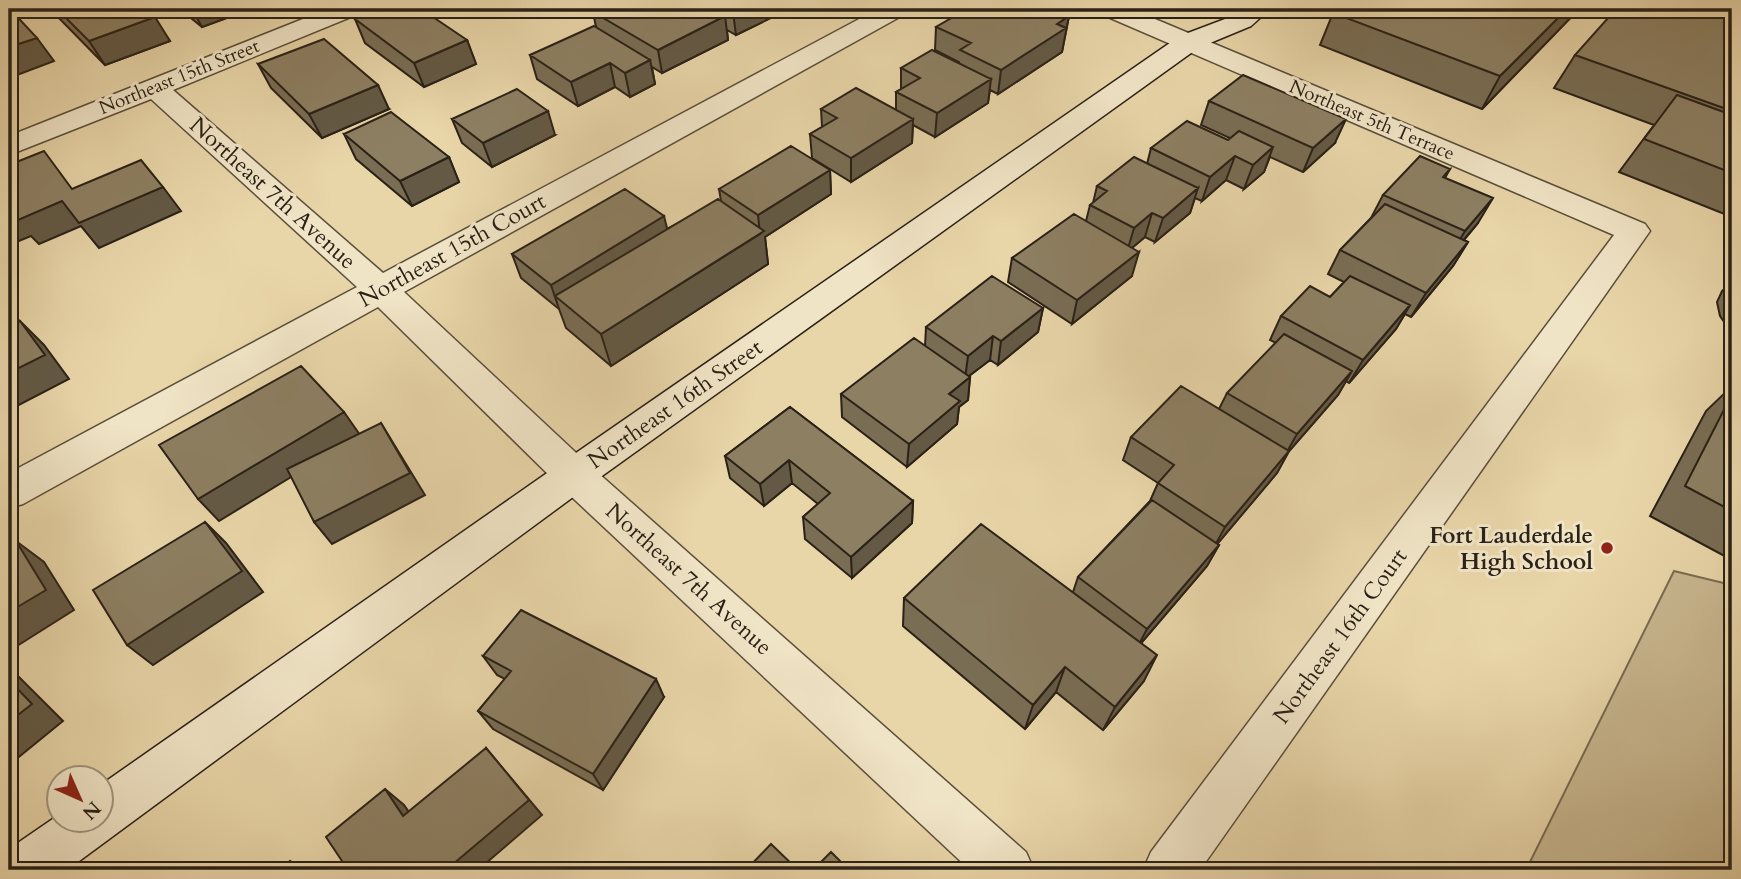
<svg xmlns="http://www.w3.org/2000/svg" width="1741" height="879" viewBox="0 0 1741 879" font-family="Cardo,serif">
	<style>
		.green { fill: #c8b68f; stroke: #796c53; stroke-width: 2 }
		.lines { fill: none; stroke-linecap: round; stroke-linejoin: round }
		.street-casing { stroke: #5a4e3b; stroke-width: 3 }
		.secondary-casing { stroke: #2a2117; stroke-width: 3 }
		.street { fill: #f0e4c6; fill-rule: evenodd }
		.secondary { fill: #f0e4c6; fill-rule: evenodd }
		.wall { fill: #796d54; stroke: #2a2117; stroke-width: 2 }
		.shaded-wall { fill: #635945; stroke: #2a2117; stroke-width: 2 }
		.building { fill: #8d7f62; stroke: #2a2117; stroke-width: 2 }
		.poi-dot { fill: #8f2418; stroke: #f0e4c6; stroke-width: 2.5 }
		.labels { text-anchor: middle; dominant-baseline: central; stroke-width: 6; stroke-linejoin: round; paint-order: stroke }
		.far-street-label { font-size: 19px; fill: #2a2117; stroke: #f0e4c6 }
		.street-label { font-size: 23px; fill: #2a2117; stroke: #f0e4c6 }
		.poi-label { font-size: 23px; font-weight: bold; fill: #2a2117; stroke: #f0e4c6; text-anchor: end }
	</style>
	<rect width="100%" height="100%" fill="#e8d5a8"/>
	<filter id="stains"><feTurbulence type="fractalNoise" baseFrequency=".00286" numOctaves="4"/><feColorMatrix values="0 0 0 0 .2 0 0 0 0 .09 0 0 0 0 .02 0 0 0 .5 -.17"/></filter>
	<radialGradient id="worn" r=".72"><stop offset=".6" stop-color="#630" stop-opacity="0"/><stop offset="1" stop-color="#630" stop-opacity=".3"/></radialGradient>
	<!-- green -->
	<path class="green" d="M1674,571L1732,585V870H1526Z"/>
	<g class="lines">
		<!-- street casing -->
		<g class="street-casing">
			<path id="street" d="M328,9H361L358,14L173,90L383,273L878,9H908L905,14L404,292L588,464L1026,852L1034,870H970L560,486L378,307L23,504L9,508V473L357,287L151,99L9,155V136Z
				M1098,9H1131L1645,224L1650,231L1200,870H1143L1151,852L1614,235L1101,14Z"/>
		</g>
		<!-- secondary casing -->
		<g class="secondary-casing">
			<path id="secondary" d="M1242,9H1270L1251,26L1198,48L588,486L67,870H9V849L60,814V820H102V784L560,464L1180,36L1233,16Z"/>
		</g>
		<!-- street -->
		<use href="#street" class="street"/>
		<!-- secondary -->
		<use href="#secondary" class="secondary"/>
	</g>
	<!-- wall -->
	<path class="wall" d="M51,9H146L170,41L105,65L55,14Z
		M180,9H251L202,27Z
		M516,9H541L527,15Z
		M600,9H789L736,35L727,30L728,40L662,73L652,67L655,84L630,97L615,87L578,106L537,79L530,55L596,27L593,12Z
		M1579,9L1482,109L1320,45L1333,13Z
		M1732,9V217L1619,172L1654,125L1554,88L1575,55Z
		M1069,16L1062,52L998,94L990,90L988,103L935,137L913,125L912,143L851,182L812,158L810,134L822,127L821,109L896,110V92L901,89V68L959,63V62L935,50L936,27Z
		M355,19L467,40L476,64L424,87L365,43Z
		M258,64L389,109L322,138L271,88Z
		M1209,101L1335,143L1303,172L1270,157L1264,172L1244,189L1226,180L1202,201L1195,198L1190,213L1155,242L1145,237L1132,248V276L1072,324L1008,282L1012,258L1086,221L1090,205L1093,203L1097,186L1147,164L1151,148L1228,140L1230,138L1201,125Z
		M452,119L555,135L492,167L462,143Z
		M344,134L449,157L459,182L412,206L356,159Z
		M1450,169L1445,178L1478,223L1464,240L1468,242L1453,266L1411,317L1405,314L1396,329L1349,383L1346,381L1338,395L1289,451L1277,473L1217,544L1219,545L1207,566L1141,643L1144,681L1103,730L1056,692L1025,729L903,626L904,598L1073,592L1078,577L1150,501L1158,483L1123,460L1131,437L1219,409L1227,393L1276,343L1270,340L1281,316L1330,297L1344,282L1328,274L1340,250L1371,218L1383,195Z
		M830,170L831,194L765,237L768,264L611,366L566,328L559,309L521,278L512,254L667,229L721,201L719,189Z
		M1732,281V333L1720,316L1717,302L1722,291Z
		M1043,308L1038,332L998,365L990,360L969,376L970,377L968,400L959,407L957,424L907,467L842,417L841,394L925,346L926,327Z
		M1732,386V560L1650,516L1706,411Z
		M790,407L913,501L912,523L852,578L805,539L803,517L818,504L792,483L764,506L730,478L725,456Z
		M483,656L664,697L603,790L493,729L478,711L505,679L497,675Z"/>
	<!-- shaded-wall -->
	<path class="shaded-wall" d="M192,9H251L202,27Z
		M525,9H541L527,15Z
		M739,9H789L736,35L733,12Z
		M1567,9H1579L1482,109L1500,76Z
		M725,16L728,40L662,73L658,50Z
		M1069,16L1062,52L998,94L1001,70L1057,24Z
		M155,17L170,41L105,65L89,41Z
		M37,38L54,61L9,78V47Z
		M467,40L476,64L424,87L414,63Z
		M650,60L655,84L630,97L625,73Z
		M610,63L615,87L578,106L571,82Z
		M991,79L988,103L935,137L937,113Z
		M378,85L389,109L322,138L309,114Z
		M548,111L555,135L492,167L483,143Z
		M913,119L912,143L851,182V158Z
		M1346,119L1335,143L1303,172L1313,148Z
		M1273,147L1264,172L1244,189L1253,165Z
		M1235,156L1226,180L1202,201L1210,177Z
		M449,157L459,182L412,206L400,181Z
		M830,170L831,194L765,237L768,264L611,366L601,334L760,234L758,215Z
		M163,187L181,211L99,248L81,226L39,244L31,236L9,245V212L62,201Z
		M1198,188L1190,213L1155,242L1163,218Z
		M1493,198L1478,223L1450,256L1465,231Z
		M1152,213L1145,237L1127,252L1134,228Z
		M664,216L670,240L555,296L559,309L551,285Z
		M1468,242L1453,266L1411,317L1426,293Z
		M1139,252L1132,276L1072,324L1077,300Z
		M1410,305L1396,329L1349,383L1363,360Z
		M1043,308L1038,332L998,365L1001,341Z
		M20,321L44,345L69,379L9,410V373Z
		M993,336L990,360L965,379L968,356Z
		M1352,371L1338,395L1284,457L1297,434Z
		M970,377L968,400L959,407L957,424L907,467L909,444L949,394Z
		M344,412L360,435L219,521L198,499Z
		M381,423L425,495L332,544L314,522Z
		M1289,451L1277,473L1213,549L1225,527Z
		M789,460L792,483L764,506L760,484Z
		M913,501L912,523L852,578L851,557Z
		M205,522L226,543L263,592L153,665L127,645Z
		M16,541L44,562L74,610L9,651V612Z
		M1219,545L1207,566L1137,648L1147,629Z
		M1157,655L1144,681L1103,730L1115,707Z
		M1065,667L1056,692L1025,729L1033,705Z
		M9,669L14,672L63,721L9,765Z
		M656,679L664,697L603,790L593,774Z
		M486,748L542,815L478,870H446Z
		M385,789L404,805L422,831L403,816Z
		M290,861L306,870H296Z"/>
	<!-- building -->
	<path class="building" d="M9,9H10L37,38L9,47Z
		M57,9H146L155,17L89,41Z
		M382,9H421L467,40L414,63L355,19Z
		M600,9H711L725,16L658,50L593,12Z
		M967,9H1052L1069,16L1057,24L1066,28L1001,70L960,50L971,43L936,27Z
		M1338,9H1567L1500,76L1333,13Z
		M1616,9H1732V111L1575,55Z
		M594,26L650,60L625,73L610,63L571,82L530,55Z
		M324,39L378,85L309,114L258,64Z
		M932,50L991,79L937,113L896,92L920,78L901,68Z
		M1243,75L1346,119L1313,148L1209,101Z
		M856,88L913,119L851,158L810,134L837,118L821,109Z
		M517,89L548,111L483,143L452,119Z
		M1677,95L1732,115V173L1644,139Z
		M391,112L449,157L400,181L344,134Z
		M1187,121L1228,140L1239,131L1273,147L1253,165L1235,156L1210,177L1151,148Z
		M791,146L830,170L758,215L719,189Z
		M44,151L72,189L141,160L163,187L79,223L62,201L18,220L11,211L9,212V177H10L9,175V165Z
		M1420,156L1450,169L1443,177L1493,198L1465,231L1383,195Z
		M1134,157L1198,188L1163,218L1152,213L1134,228L1090,205L1107,191L1097,186Z
		M625,189L664,216L551,285L512,254Z
		M718,199L764,231L601,334L555,296Z
		M1385,204L1468,242L1426,293L1340,250Z
		M1074,214L1139,252L1077,300L1012,258Z
		M992,276L1043,308L1001,341L993,336L968,356L926,327Z
		M1350,276L1410,305L1363,360L1281,316L1310,286L1330,297Z
		M20,321L45,355L9,373V326Z
		M1284,334L1352,371L1297,434L1227,393Z
		M914,338L970,377L949,394L960,401L909,444L841,394Z
		M301,366L344,412L198,499L159,445Z
		M1181,386L1289,451L1225,527L1158,483L1174,465L1131,437Z
		M1732,394V511L1685,486Z
		M790,407L913,501L851,557L803,517L830,493L789,460L760,484L725,456Z
		M381,423L410,473L314,522L287,469Z
		M1152,500L1219,545L1147,629L1078,577Z
		M205,522L242,571L127,645L93,590Z
		M981,524L1157,655L1115,707L1065,667L1033,705L904,598Z
		M16,541L46,590L9,612V545Z
		M521,610L656,679L593,774L478,711L511,671L483,656Z
		M9,680L32,704L9,722Z
		M486,748L529,800L446,870H348L326,837L385,789L403,816Z
		M771,844L798,870H746Z
		M831,852L849,870H813Z
		M290,861L296,870H279Z"/>
	<!-- markers -->
	<circle class="poi-dot" cx="1607" cy="548" r="7"/>
	<g class="labels">
		<!-- far-street labels -->
		<g class="far-street-label">
			<text transform="translate(179 77) rotate(-22)">Northeast 15th Street</text>
			<text transform="translate(1372 120) rotate(23)">Northeast 5th Terrace</text>
		</g>
		<!-- street labels -->
		<g class="street-label">
			<text transform="translate(273 193) rotate(42)">Northeast 7th Avenue</text>
			<text transform="translate(452 250) rotate(-29)">Northeast 15th Court</text>
			<text transform="translate(675 404) rotate(-35)">Northeast 16th Street</text>
			<text transform="translate(689 579) rotate(42)">Northeast 7th Avenue</text>
			<text transform="translate(1340 636) rotate(-54)">Northeast 16th Court</text>
		</g>
		<!-- poi labels -->
		<g class="poi-label">
			<text x="1593" y="535">Fort Lauderdale<tspan x="1593" dy="26">High School</tspan></text>
		</g>
	</g>
	<!-- margin -->
	<rect width="1741" height="879" fill="none" stroke="#e8d5a8" stroke-width="35"/>
	<rect x="10" y="10" width="1720" height="858" fill="none" stroke="#2a2117" stroke-width="3.5"/>
	<rect x="18" y="18" width="1706" height="844" fill="none" stroke="#2a2117" stroke-width="2"/>
	<!-- north arrow -->
	<g transform="translate(80 799) rotate(135)"><circle r="33" fill="#f0e4c6" stroke="#a19680" stroke-width="2"/>
	<path d="M0-5L12 26L0 18L-12 26Z" fill="#8f2418"/>
	<text y="-10" font-size="19" font-weight="bold" text-anchor="middle" fill="#2a2117">N</text>
	</g>
	<rect width="100%" height="100%" filter="url(#stains)"/>
	<rect width="100%" height="100%" fill="url(#worn)"/>
</svg>
